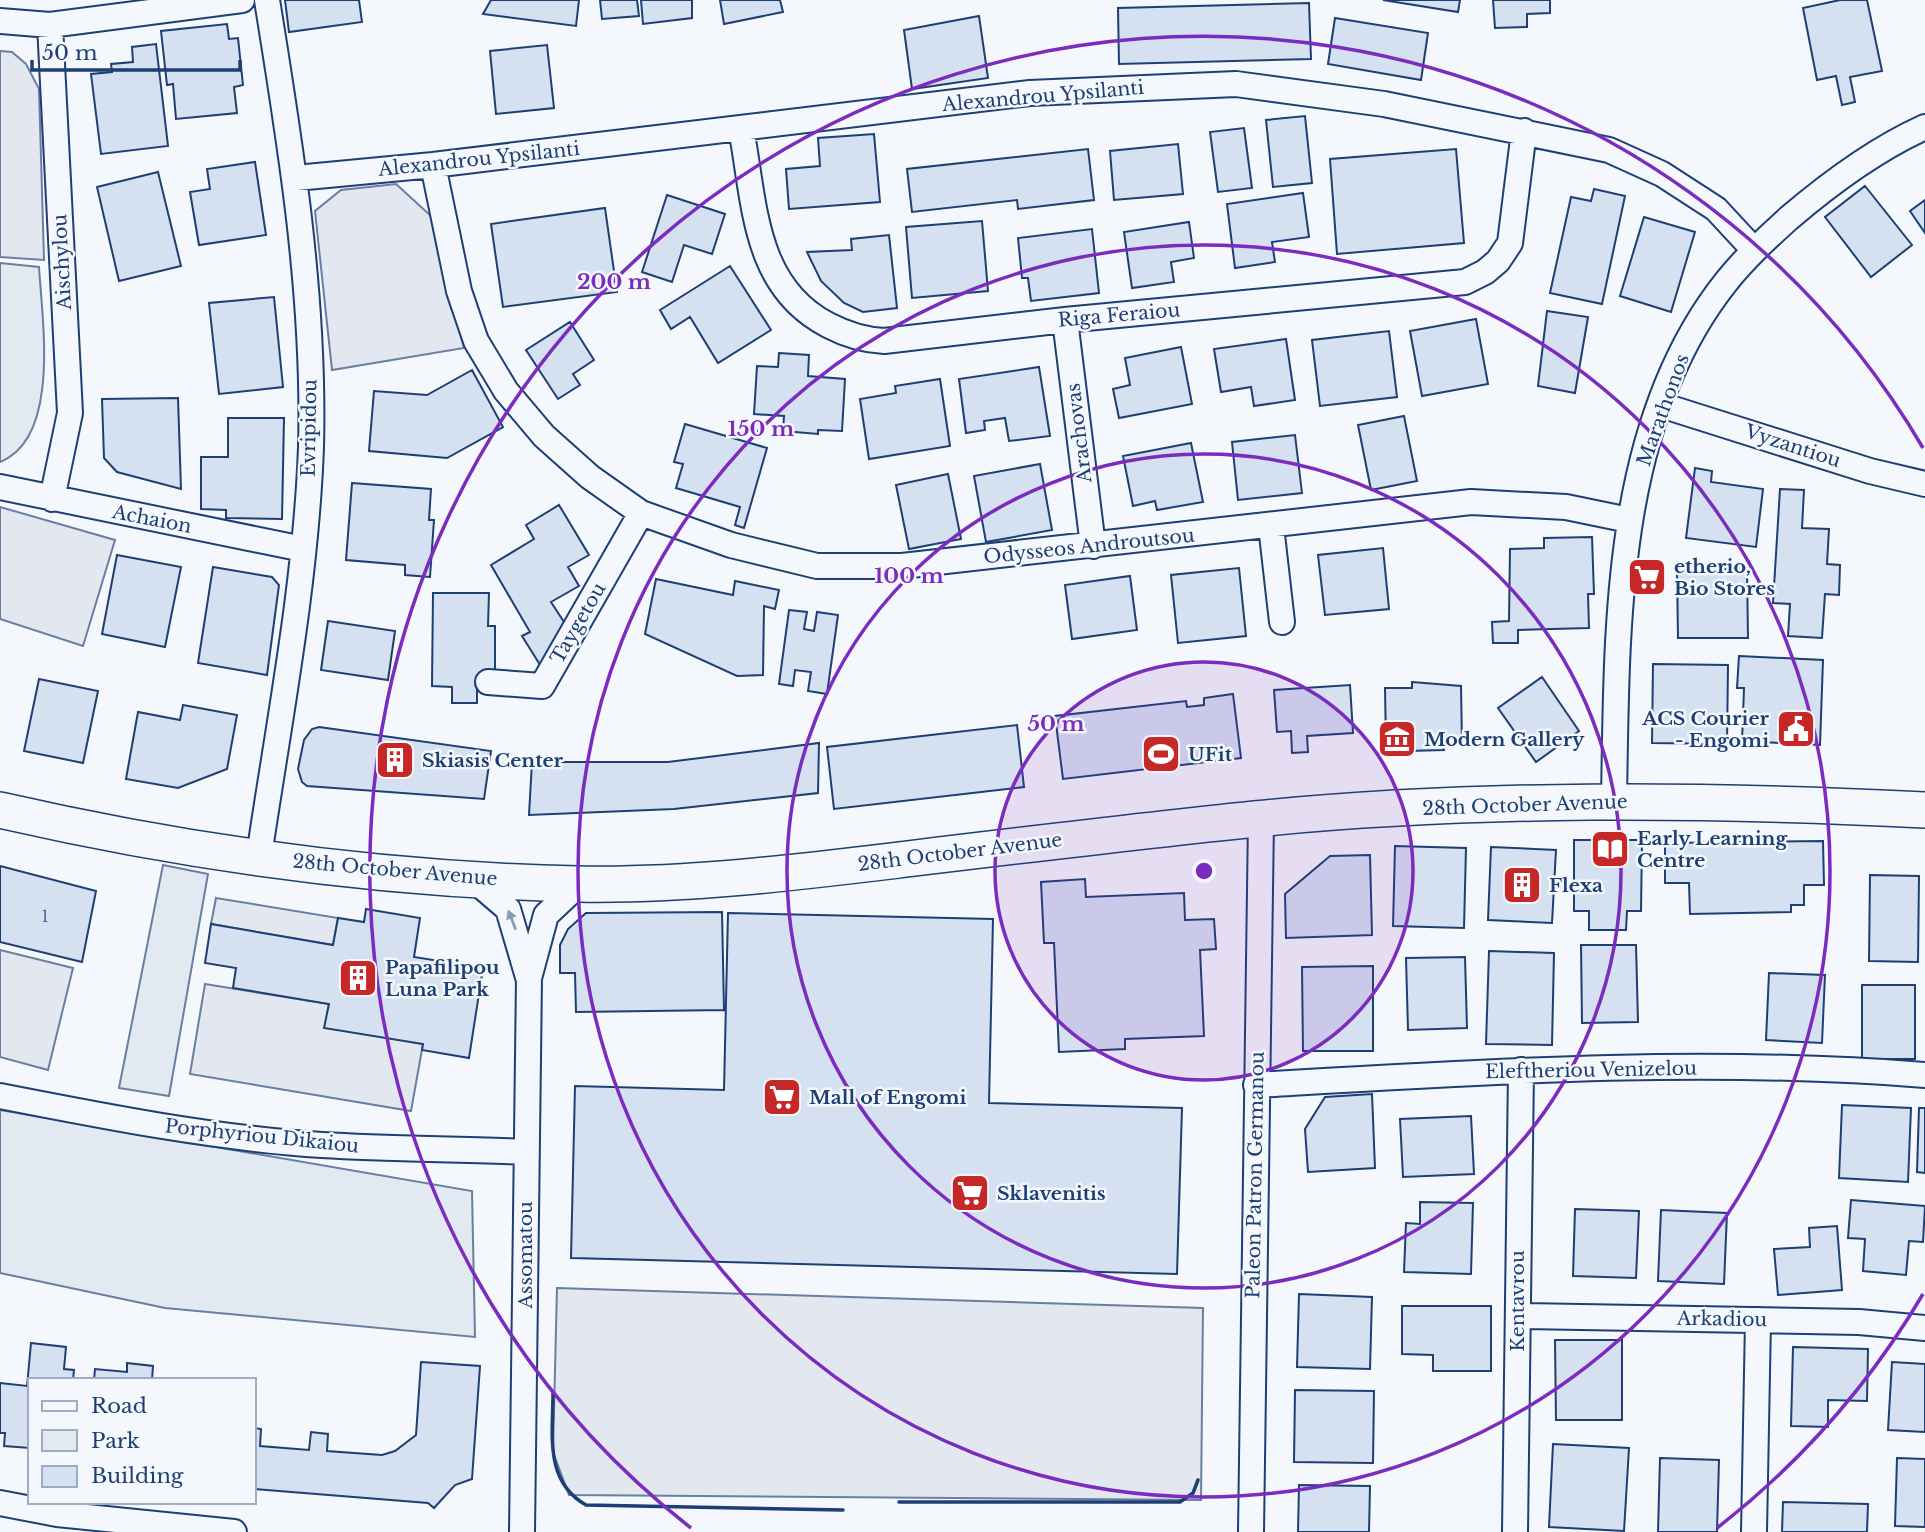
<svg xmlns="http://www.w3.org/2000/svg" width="1925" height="1532" viewBox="0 0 1925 1532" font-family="'Libre Baskerville',serif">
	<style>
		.green { fill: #e3e9f0; stroke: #687fa3; stroke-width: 2 }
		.parking { fill: #e3e8f0; stroke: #687fa3; stroke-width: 2 }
		.building { fill: #d5e0f0; stroke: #1d3f73; stroke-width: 2 }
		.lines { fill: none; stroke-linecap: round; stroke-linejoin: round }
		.minor-casing { stroke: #1d3f73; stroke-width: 28 }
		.secondary-casing { stroke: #1d3f73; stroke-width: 38 }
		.minor { stroke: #f4f7fb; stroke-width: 24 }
		.secondary { stroke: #f4f7fb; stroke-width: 35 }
		.wall { stroke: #1d3f73; stroke-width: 3.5 }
		.oneway { fill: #889bb7 }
		.ring { fill: none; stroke: #7b2cbf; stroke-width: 3.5 }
		.labels { text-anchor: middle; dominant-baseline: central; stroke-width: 5; stroke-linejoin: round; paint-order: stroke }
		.number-label { font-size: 16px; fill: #4b6792 }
		.street-label { font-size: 19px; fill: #1d3f73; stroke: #f4f7fb }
		.poi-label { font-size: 19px; font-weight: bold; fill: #1d3f73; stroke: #f4f7fb; text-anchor: start }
		.centre { fill: #7b2cbf; stroke: #f4f7fb; stroke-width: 3.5 }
		.ring-label { font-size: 21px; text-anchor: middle; font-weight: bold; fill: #7b2cbf; stroke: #f4f7fb; stroke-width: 5; stroke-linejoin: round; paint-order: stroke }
	</style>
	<rect width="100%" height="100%" fill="#f4f7fb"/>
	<!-- green -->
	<path class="green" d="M0,263L39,267C42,319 61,438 0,462Z
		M163,865L208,874L169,1096L119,1088Z
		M0,1110L472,1191L475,1337L165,1308L0,1273Z"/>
	<!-- parking -->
	<path class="parking" d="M0,51L12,52L26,64L39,89L44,260L0,257Z
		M396,184L431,216L464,348L332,370L315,211L341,190Z
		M0,507L115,540L83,646L0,619Z
		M216,898L338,918L333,945L211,924Z
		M0,950L73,968L48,1070L0,1057Z
		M205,984L329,1004L325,1027L423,1044L411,1111L190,1074Z
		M557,1288L1203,1308L1201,1500L569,1495L553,1452Z"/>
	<!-- building -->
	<path class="building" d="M285,0H359L362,22L289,32Z
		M491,0H579L576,26L483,14Z
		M600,0H637L639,16L602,19Z
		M641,0H692V18L643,24Z
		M720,0H780L783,12L724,24Z
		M1383,0H1460L1458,12Z
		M1493,0H1550V13L1527,14V27L1495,28Z
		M1840,0H1867L1882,71L1850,77L1855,102L1842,105L1836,76L1817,80L1803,8Z
		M1309,3L1311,59L1119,64L1118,8Z
		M979,16L988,78L912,89L904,30Z
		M1335,18L1428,33L1421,80L1328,64Z
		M227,24L229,39L238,38L243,85L234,87L237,113L176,119L173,84L167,85L161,31Z
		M156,44L168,146L101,154L91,74L112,72L111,64L133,62L132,47Z
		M547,45L554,108L496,114L490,51Z
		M1305,116L1312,183L1273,187L1266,120Z
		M1244,128L1252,188L1218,192L1210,132Z
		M874,134L880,202L789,209L786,169L820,166L818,138Z
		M1178,144L1183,194L1114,200L1110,151Z
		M1088,149L1094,200L1018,209L1017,200L912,212L907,169Z
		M1456,149L1464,243L1337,254L1330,159Z
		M255,162L266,235L199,245L190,192L210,189L207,169Z
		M158,172L181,266L119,281L97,187Z
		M1865,186L1912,245L1871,277L1825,217Z
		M1594,189L1625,196L1602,304L1550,293L1571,197L1591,201Z
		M1303,193L1309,237L1272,242L1275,262L1235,268L1227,204Z
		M667,195L725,214L712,254L684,245L672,282L642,272Z
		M1925,200V233L1910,211Z
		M605,208L617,292L503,307L491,224Z
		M1644,217L1695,232L1671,312L1620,296Z
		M982,221L988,291L912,298L906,227Z
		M1189,222L1194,258L1171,262L1174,282L1132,288L1124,232Z
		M1092,229L1099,293L1031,301L1028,278H1022L1018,238Z
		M889,235L897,308L863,312L844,303L821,281L807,252L852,250L851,239Z
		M730,266L771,330L718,363L690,317L671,329L660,310Z
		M274,297L283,387L219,394L209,303Z
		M1547,311L1588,317L1575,393L1538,386Z
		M1476,319L1488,384L1422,396L1410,331Z
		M570,322L594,360L573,374L580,385L558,399L526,350Z
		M1389,331L1397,397L1320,406L1312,340Z
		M1286,339L1295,400L1254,406L1251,387L1221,392L1214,349Z
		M1181,347L1192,404L1119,418L1113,389L1130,385L1125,358Z
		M779,353L809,355L808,376L845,379L842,431L818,430V434L783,431L784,416L754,414L757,366L778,367Z
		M1039,367L1050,436L1009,441L1005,418L984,421L985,430L966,433L959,379Z
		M472,370L503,427L447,458L369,451L374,391L427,395Z
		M940,379L950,446L869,459L860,399L896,393L895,386Z
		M178,398L181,489L117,472L104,458L102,399Z
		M1404,416L1417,481L1371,490L1358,425Z
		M228,418H284L282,519L226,518V510L201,509V457H228Z
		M685,424L767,448L744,528L735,525L740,507L676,488L683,464L674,462Z
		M1295,435L1302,493L1238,500L1232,442Z
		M1191,443L1203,502L1157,510L1155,501L1133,506L1123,456Z
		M1040,464L1052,530L986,542L974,476Z
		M1695,468L1712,471L1711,482L1763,489L1756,547L1686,538Z
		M948,474L961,539L909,549L896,485Z
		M352,483L431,489L429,520H434L430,577L405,575V565L346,560Z
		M1780,489L1804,490L1802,528L1829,529L1827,564L1840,565L1839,595L1825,594L1822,638L1788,636L1790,604L1773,603Z
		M559,505L589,555L568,567L579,586L551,602L566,625L542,668L522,636L530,632L491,565L534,539L526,525Z
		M1592,537L1594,594H1588L1589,628L1518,630V643H1493L1492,622L1509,621L1510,549L1544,548V538Z
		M1383,548L1389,609L1325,615L1318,555Z
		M117,555L181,567L165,647L102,634Z
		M213,567L272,577L279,585L267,675L198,663Z
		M1239,568L1246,636L1178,643L1171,575Z
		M1677,569H1747L1748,638H1678Z
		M1130,576L1137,630L1072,639L1065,585Z
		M656,579L733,595L735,581L779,590L775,609L764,606L763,675L737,676L645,634Z
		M433,593H489L488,626H495V683L477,682V703H452V687L432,686Z
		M789,610L807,612L804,629L814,631L817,612L838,615L827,694L808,691L811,672L795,670L793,686L779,684Z
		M328,621L395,631L388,680L321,670Z
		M1739,656L1823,660L1820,745L1742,741L1744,688H1737Z
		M1653,664L1728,665L1727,744L1652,743Z
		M1542,677L1579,731L1536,762L1498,708Z
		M39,679L98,691L83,763L24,751Z
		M1412,682L1461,686L1462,744H1443L1444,750L1408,751V745H1386L1385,688H1412Z
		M1350,685L1353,733L1307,736L1308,752L1292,753L1291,731L1277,732L1274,690Z
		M1233,694L1241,758L1063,779L1055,716L1186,701L1187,707L1204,705V698Z
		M183,705L237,715L227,769L178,788L126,779L138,712L180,720Z
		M1017,725L1024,787L834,809L827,747Z
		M319,727L491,751L484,799L307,786L302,782L298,769L304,740L312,729Z
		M819,743L818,793L674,809L529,815L532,762H668Z
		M1574,840H1642L1641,911H1627L1626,930H1589V911H1574Z
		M1823,841L1824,885H1804V905H1791V912L1690,914L1689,883H1665V843Z
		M1395,846L1466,848L1464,928L1393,926Z
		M1491,847L1556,850L1552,923L1488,920Z
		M1370,855L1372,935L1286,938L1285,894L1330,856Z
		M0,866L96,891L82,962L0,942Z
		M1870,875L1919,876L1918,962L1869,961Z
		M1085,879L1086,897L1184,893L1185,920L1214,919L1216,949L1200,950L1204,1036L1125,1039V1049L1059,1052L1054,943H1044L1041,882Z
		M366,909L420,918L414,957L483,968L469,1058L422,1050L423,1044L324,1028L329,1004L233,988L236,968L205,963L211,924L333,945L338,918L364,922Z
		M722,912L724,1010L576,1012L575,973H560V945L568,929L586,913Z
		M728,913L993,919L989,1103L1182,1108L1177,1274L571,1258L575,1086L724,1090Z
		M1581,945H1636L1638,1022L1582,1023Z
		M1489,951L1554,953L1552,1045L1486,1044Z
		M1465,957L1467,1028L1408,1030L1406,958Z
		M1373,966V1051H1303L1302,967Z
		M1769,973L1825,975L1822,1043L1766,1040Z
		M1862,985H1915V1059H1862Z
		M1372,1094L1375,1168L1308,1172L1305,1129L1325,1097Z
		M1842,1105L1911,1108L1908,1182L1839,1178Z
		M1919,1108H1925V1173L1917,1172Z
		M1471,1116L1474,1174L1403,1177L1400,1119Z
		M1851,1200L1925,1206L1923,1242L1909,1241L1906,1275L1863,1271L1865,1239L1848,1238Z
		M1420,1202L1473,1203L1471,1274L1404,1272L1406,1223L1420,1224Z
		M1575,1209L1639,1211L1636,1278L1573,1276Z
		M1661,1210L1727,1213L1724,1284L1658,1281Z
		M1837,1226L1842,1290L1778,1295L1774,1249L1810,1247L1809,1228Z
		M1299,1294L1372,1297L1370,1369L1297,1367Z
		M1402,1306H1491V1371H1433V1355L1402,1354Z
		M1555,1340H1622V1420H1556Z
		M31,1343L66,1347L64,1369L74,1370L73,1380H30V1448L4,1446L5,1433H0V1383L27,1386Z
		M1793,1347L1868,1349L1867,1401L1828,1400V1427L1791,1426Z
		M421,1362L480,1366L472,1479L455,1485L434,1508L428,1503L254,1489V1428L261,1429L260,1446L309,1450L311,1432L328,1434L327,1451L382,1455L395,1451L416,1435Z
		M1892,1362L1925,1364V1432L1888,1430Z
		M127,1363L153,1366L152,1380H94L95,1369L127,1372Z
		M1295,1390L1374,1391L1373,1463L1294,1462Z
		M1553,1444L1629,1448L1624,1531L1549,1527Z
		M1660,1458L1719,1460L1717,1532H1658Z
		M1897,1458L1925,1459V1527L1895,1526Z
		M1299,1485L1370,1486L1369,1532H1298Z
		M1783,1502L1868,1504L1867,1532H1782Z"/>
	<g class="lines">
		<!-- minor casing -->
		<g class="minor-casing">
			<path id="minor" d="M0,21L50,25L242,0
				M50,25L70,413L52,499
				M741,128C755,203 753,286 828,325C847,335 863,340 884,341L1065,320L1465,282L1485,272L1498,261L1510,243L1524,131
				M433,165L459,291L476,341L506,391L544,436L590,477L641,513L731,545L817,566H902L1471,502L1566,507L1629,520
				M296,178L433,165L1030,93L1236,84L1384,104L1609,150L1662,174L1716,209L1754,250
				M1065,320L1093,546
				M1661,405L1870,471L1925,484
				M0,487L303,549
				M1271,526L1282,622
				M488,682L542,686L641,513
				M1614,801C1617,629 1613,424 1726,282C1745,258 1767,238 1789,218C1830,183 1876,149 1925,127
				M259,856C279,721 306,584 311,447C315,297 291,148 267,0
				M473,879L508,909L528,977
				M1256,1085C1479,1072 1702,1057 1925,1075
				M0,1096C107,1117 214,1138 322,1145C390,1149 458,1149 526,1152
				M1518,1316L1859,1322L1925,1328
				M0,1503L57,1514L234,1532
				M522,1532L529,978L546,915L579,884
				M1251,1532L1261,819
				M1515,1532L1521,1070
				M1754,1532L1758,1320"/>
		</g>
		<!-- secondary casing -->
		<g class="secondary-casing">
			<path id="secondary" d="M0,810C188,853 384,880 578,884C687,886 799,872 907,859C1023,845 1139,831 1255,819C1478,797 1701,799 1925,810"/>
		</g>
		<!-- minor -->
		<use href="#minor" class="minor"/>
		<!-- secondary -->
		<use href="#secondary" class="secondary"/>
		<!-- wall -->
		<path class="wall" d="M553,1393C553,1435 544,1481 586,1505L843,1510
			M899,1502H1180L1193,1493L1198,1480"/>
	</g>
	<!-- one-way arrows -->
	<defs><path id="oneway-solid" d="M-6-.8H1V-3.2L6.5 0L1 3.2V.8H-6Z" transform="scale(1.75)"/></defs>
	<use class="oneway" href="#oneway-solid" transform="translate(512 920) rotate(-111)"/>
	<!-- distance rings -->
	<circle cx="1204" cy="871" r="209" fill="#7b2cbf" fill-opacity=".12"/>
	<g class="ring">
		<circle cx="1204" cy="871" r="209"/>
		<circle cx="1204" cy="871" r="417"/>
		<circle cx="1204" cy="871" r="626"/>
		<path d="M1923 1294A834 834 0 0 1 1717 1528M691 1528A834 834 0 1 1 1923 448"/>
	</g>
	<!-- icons -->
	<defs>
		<g id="supermarket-square" transform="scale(2.0125)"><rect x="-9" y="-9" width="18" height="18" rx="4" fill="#c62828" stroke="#f4f7fb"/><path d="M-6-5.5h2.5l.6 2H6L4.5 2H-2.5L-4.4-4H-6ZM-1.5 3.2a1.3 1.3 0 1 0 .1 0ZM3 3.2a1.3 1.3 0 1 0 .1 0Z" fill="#fff"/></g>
		<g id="civic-square" transform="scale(2.0125)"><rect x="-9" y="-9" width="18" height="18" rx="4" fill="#c62828" stroke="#f4f7fb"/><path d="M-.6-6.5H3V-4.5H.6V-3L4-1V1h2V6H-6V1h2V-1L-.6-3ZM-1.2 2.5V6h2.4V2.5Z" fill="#fff"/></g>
		<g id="museum-square" transform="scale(2.0125)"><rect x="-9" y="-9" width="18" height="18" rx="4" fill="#c62828" stroke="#f4f7fb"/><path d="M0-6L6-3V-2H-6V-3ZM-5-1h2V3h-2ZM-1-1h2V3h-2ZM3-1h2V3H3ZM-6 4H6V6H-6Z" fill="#fff"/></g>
		<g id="stadium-square" transform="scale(2.0125)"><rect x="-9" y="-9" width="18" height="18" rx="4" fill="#c62828" stroke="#f4f7fb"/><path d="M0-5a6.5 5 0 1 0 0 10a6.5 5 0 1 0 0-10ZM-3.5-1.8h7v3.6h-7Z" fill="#fff"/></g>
		<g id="building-square" transform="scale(2.0125)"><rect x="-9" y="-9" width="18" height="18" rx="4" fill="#c62828" stroke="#f4f7fb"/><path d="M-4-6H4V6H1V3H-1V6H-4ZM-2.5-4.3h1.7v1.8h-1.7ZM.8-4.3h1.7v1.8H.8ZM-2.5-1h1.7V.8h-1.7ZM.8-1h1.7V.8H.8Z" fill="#fff"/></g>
		<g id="library-square" transform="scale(2.0125)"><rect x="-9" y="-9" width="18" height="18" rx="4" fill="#c62828" stroke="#f4f7fb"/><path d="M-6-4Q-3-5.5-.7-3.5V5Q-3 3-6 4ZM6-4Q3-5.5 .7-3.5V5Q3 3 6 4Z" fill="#fff"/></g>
	</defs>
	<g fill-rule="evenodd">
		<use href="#supermarket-square" x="1647" y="577"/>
		<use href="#civic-square" x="1796" y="729"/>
		<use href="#museum-square" x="1397" y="739"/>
		<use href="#stadium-square" x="1161" y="754"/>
		<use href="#building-square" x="395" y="760"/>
		<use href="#library-square" x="1610" y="849"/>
		<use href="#building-square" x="1522" y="885"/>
		<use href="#building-square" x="358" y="978"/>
		<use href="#supermarket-square" x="782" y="1097"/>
		<use href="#supermarket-square" x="970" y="1193"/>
	</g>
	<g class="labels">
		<!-- number labels -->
		<g class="number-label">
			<text x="45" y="916">1</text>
		</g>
		<!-- street labels -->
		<g class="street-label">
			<text transform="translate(1043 96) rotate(-5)">Alexandrou Ypsilanti</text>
			<text transform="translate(479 159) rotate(-6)">Alexandrou Ypsilanti</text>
			<text transform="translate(62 262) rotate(-93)">Aischylou</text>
			<text transform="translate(1119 315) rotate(-5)">Riga Feraiou</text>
			<text transform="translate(1663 410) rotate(-70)">Marathonos</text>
			<text transform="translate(309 428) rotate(-89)">Evripidou</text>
			<text transform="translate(1079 433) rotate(-97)">Arachovas</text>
			<text transform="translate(1793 446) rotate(18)">Vyzantiou</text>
			<text transform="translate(152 519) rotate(11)">Achaion</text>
			<text transform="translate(1089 546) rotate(-6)">Odysseos Androutsou</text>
			<text transform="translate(578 623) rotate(-60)">Taygetou</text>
			<text transform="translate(1525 805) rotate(-2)">28th October Avenue</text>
			<text transform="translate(960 852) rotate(-7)">28th October Avenue</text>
			<text transform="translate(395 870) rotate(5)">28th October Avenue</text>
			<text transform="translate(1591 1070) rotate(-1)">Eleftheriou Venizelou</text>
			<text transform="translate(262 1136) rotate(6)">Porphyriou Dikaiou</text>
			<text transform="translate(1255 1175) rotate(-89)">Paleon Patron Germanou</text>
			<text transform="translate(525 1255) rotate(-90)">Assomatou</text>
			<text transform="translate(1517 1301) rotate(-90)">Kentavrou</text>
			<text transform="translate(1722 1319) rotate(1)">Arkadiou</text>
		</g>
		<!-- poi labels -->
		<g class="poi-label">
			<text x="1674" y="566">etherio,<tspan x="1674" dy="22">Bio Stores</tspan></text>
			<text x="1769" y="718" text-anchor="end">ACS Courier<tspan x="1769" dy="22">- Engomi</tspan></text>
			<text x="1424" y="739">Modern Gallery</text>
			<text x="1188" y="754">UFit</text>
			<text x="422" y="760">Skiasis Center</text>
			<text x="1637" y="838">Early Learning<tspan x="1637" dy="22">Centre</tspan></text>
			<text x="1549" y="885">Flexa</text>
			<text x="385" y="967">Papafilipou<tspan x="385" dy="22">Luna Park</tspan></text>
			<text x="809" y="1097">Mall of Engomi</text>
			<text x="997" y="1193">Sklavenitis</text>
		</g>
	</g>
	<circle cx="1204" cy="871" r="10" class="centre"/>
	<g class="ring-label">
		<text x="614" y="289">200 m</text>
		<text x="761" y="436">150 m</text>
		<text x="909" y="583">100 m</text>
		<text x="1056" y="731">50 m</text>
	</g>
	<!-- legend -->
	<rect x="28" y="1378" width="228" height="126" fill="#f4f7fb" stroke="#9eadc5" stroke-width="2"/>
	<rect x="42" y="1401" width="35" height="10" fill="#f4f7fb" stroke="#9eadc5" stroke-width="2"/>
	<text x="91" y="1413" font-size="21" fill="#1d3f73">Road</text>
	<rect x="42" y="1430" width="35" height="21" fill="#e3e9f0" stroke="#9eadc5" stroke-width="2"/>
	<text x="91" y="1448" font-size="21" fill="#1d3f73">Park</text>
	<rect x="42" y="1466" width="35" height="21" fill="#d5e0f0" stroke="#9eadc5" stroke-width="2"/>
	<text x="91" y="1483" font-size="21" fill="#1d3f73">Building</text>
	<!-- scale -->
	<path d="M32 60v10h208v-10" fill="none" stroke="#1d3f73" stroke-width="3.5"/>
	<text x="42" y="60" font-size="21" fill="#1d3f73" stroke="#f4f7fb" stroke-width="5" paint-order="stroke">50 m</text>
</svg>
